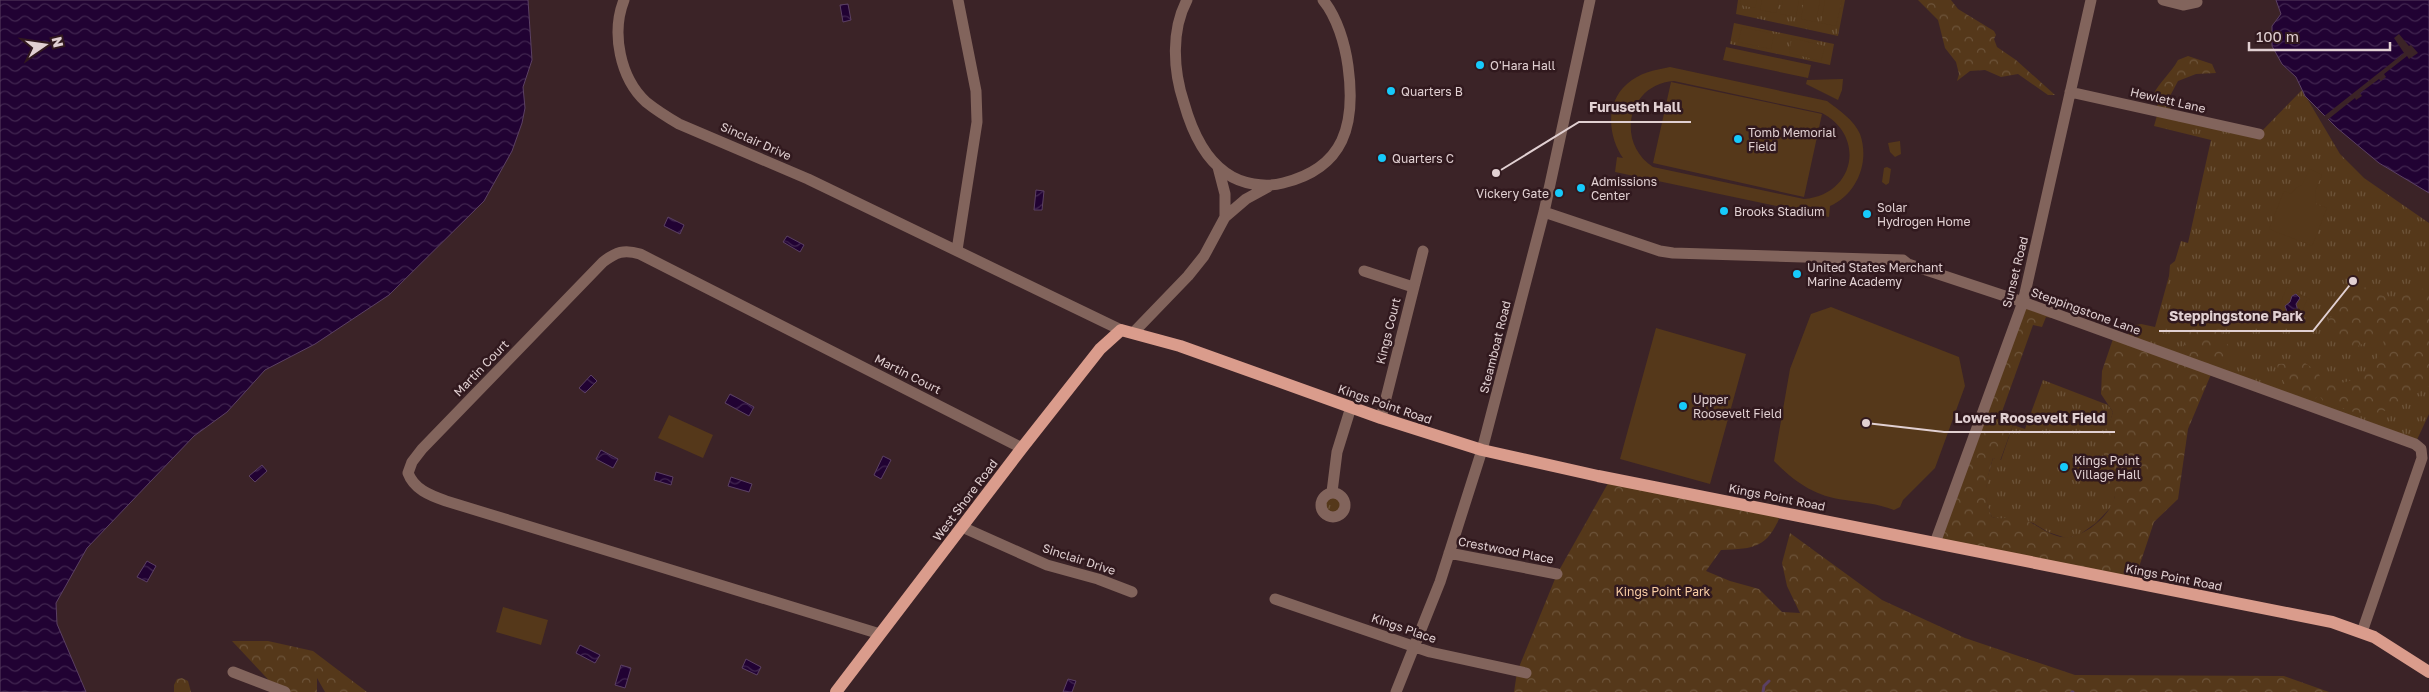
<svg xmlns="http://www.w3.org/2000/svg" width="2429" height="692" viewBox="0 0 2429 692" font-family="'Golos Text',sans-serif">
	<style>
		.grass { fill: url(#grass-tufts) }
		.forest { fill: url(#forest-crowns) }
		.garden { fill: #55381a; fill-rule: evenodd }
		.water { fill: url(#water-waves); stroke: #5b4063 }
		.pier { fill: #3b2327 }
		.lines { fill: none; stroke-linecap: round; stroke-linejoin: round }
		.stream { stroke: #5b4063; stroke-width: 3 }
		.minor { stroke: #82645c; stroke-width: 11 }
		.major { stroke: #da9c8c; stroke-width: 12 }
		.poi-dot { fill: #16cafb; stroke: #31191e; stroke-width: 2 }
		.labels { text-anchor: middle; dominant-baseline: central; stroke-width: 5; stroke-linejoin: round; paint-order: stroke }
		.poi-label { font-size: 12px; fill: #e1d0d2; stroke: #31191e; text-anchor: start }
		.street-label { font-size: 12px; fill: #e1d0d2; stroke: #31191e }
		.park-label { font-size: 12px; fill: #f8cca4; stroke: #31191e }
		.leader { fill: none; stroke: #e1d0d2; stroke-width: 2 }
		.callout-dot { fill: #e1d0d2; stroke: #31191e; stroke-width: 2 }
		.callout-label { font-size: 14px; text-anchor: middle; font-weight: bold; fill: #e1d0d2; stroke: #31191e; stroke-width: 5; stroke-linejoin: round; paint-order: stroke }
	</style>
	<defs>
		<pattern id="grass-tufts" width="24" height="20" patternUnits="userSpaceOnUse" patternTransform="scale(1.25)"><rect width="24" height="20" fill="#55381a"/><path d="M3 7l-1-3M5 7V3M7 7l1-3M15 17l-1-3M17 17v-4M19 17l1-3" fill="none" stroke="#6d543a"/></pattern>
		<pattern id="forest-crowns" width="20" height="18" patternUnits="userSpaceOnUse" patternTransform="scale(1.25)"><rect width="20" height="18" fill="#55381a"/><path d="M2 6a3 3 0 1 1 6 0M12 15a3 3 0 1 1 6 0" fill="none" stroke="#6d543a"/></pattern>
		<pattern id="water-waves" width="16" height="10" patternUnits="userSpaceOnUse" patternTransform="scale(1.25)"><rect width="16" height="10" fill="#210233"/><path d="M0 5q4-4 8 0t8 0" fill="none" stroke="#412650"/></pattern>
	</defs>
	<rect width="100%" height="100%" fill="#3b2327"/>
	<!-- grass -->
	<path class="grass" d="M1738,0H1845L1838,36L1736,14Z
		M1734,23L1834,44L1830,65L1730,44Z
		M2302,90L2340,154L2364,178L2429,223V414L2415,444L2125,340L2132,326L2141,324L2155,327L2169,276L2170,265L2175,261L2181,241L2188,243L2211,140L2154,126L2158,112L2259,134Z
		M2043,380L2108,405L2113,412L2108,429L2116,491L2113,505L2096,523L2079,535L2066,538L2048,532L2033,523L2011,518L1999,519L1992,517C1981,496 1987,479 1993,458L2001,460L2013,425L2025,429Z
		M1324 505a9 9 0 1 1 18 0a9 9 0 1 1-18 0Z"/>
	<!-- forest -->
	<path class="forest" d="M1918,0H1951L1958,9L1994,31L1996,35L1994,39L1997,47L2016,60L2055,95H2048L2018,74L2001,77L1985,70L1970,71L1957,81L1959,74L1956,62L1945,48L1938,20Z
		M2188,56L2212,64L2216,73L2196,74L2178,81L2170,96L2177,105L2169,109L2158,107L2153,95C2160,81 2171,73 2178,60Z
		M2363,287L2375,290L2377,294C2382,295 2388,298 2393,298C2406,299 2416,286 2429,289V386C2400,403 2380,423 2345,409C2339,407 2336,407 2334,400L2326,405L2319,395L2311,402C2294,397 2280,383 2277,364L2305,363L2318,372L2322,381C2351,392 2384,363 2384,335C2370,338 2362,346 2349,349C2338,343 2328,334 2328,320L2348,299L2351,292Z
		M2023,302L2053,313L2051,318L2046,317L2042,327L2033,325L1999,420L2013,425L2000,461L1993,458C1987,479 1982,497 1992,517C2002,520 2012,516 2022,519C2037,523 2051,539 2068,537C2087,536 2118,510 2115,489C2113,476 2105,463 2103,449C2102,438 2110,423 2113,412L2101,394L2102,371L2114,336L2177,354C2195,340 2183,314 2212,312L2220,323L2224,340L2242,362H2231L2212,372L2188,429L2178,499L2154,522L2133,585L1935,542Z
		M1611,478L1782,512C1768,547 1757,549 1721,550L1706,571L1730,581L1759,589L1782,612L1800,613L1787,586L1782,563L1790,533L1882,600L1965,638L2075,675L2284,676L2329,692H1514L1517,672L1557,574Z
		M232,641H268L313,651L367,692H325L317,678V692H280Z
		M182,678L188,681L191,692H174V685L177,679Z"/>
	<!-- garden -->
	<path class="garden" d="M1741,0H1757L1755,8L1740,5Z
		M1762,0H1779L1776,13L1760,10Z
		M1783,0H1799L1796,17L1780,14Z
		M1804,0H1820L1816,22L1801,19Z
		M1825,0H1842L1836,26L1821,23Z
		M1742,27L1774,34L1771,49L1738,42Z
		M1792,38L1825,46L1821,61L1789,53Z
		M1726,47L1811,65L1808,78L1723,60Z
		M1670,67L1827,101C1839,110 1854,120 1860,134C1870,162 1857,194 1830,206L1829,217L1615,172L1617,157L1623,158C1608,136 1605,103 1627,84C1639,73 1654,70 1670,67ZM1674,81L1822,113C1867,137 1854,195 1804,199L1653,167C1615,142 1628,84 1674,81Z
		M1843,79L1842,90L1838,100L1806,84L1807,80Z
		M1671,82L1822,114L1804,197L1653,163Z
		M1900,141L1901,154L1895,157L1890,152L1888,143Z
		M1887,167L1891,169L1889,183L1886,185L1882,182L1884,168Z
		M2310,169L2322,175L2315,191L2316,204L2327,208L2312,246L2269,229L2284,191L2291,194L2296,188L2302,185Z
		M2287,287L2310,299L2307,300L2297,323L2276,314Z
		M1831,307L1959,357L1965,386L1935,468L1903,500L1900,507L1894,510C1876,503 1863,503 1845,500C1814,496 1795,482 1774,461L1790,369L1811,314Z
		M1656,328L1746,354L1710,484L1620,459Z
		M669,415L713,435L703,458L658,438Z
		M503,607L548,620L541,645L496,632Z"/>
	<!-- water -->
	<path class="water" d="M0,0H528L532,60L523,87L525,108L522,123L512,151L484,201L389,295L315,344L265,370L227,412L194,436L87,548L56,603L57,624L86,692H0Z
		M2276,0H2429V193L2379,163L2337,128L2305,96L2296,77L2282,64L2272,46V26L2281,14Z
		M848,4L851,20L843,22L840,5Z
		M1036,190L1044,191L1042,210H1034Z
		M668,217L684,225L680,234L664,226Z
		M787,236L804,245L800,252L783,242Z
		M2296,294L2300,298L2296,304L2298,311L2294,314H2288L2285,306L2290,302L2292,296Z
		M591,375L597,381L585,393L579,388Z
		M730,394L754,407L749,416L725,403Z
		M601,450L618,459L613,468L596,459Z
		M883,456L891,460L881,479L874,475Z
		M262,465L267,471L255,482L249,476Z
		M656,472L673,477L671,485L654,480Z
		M731,477L752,484L749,492L728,486Z
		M147,561L156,566L147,582L137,577Z
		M580,645L600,655L595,663L576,653Z
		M746,659L761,667L757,675L742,668Z
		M621,665L631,668L625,688L615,685Z
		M1068,679L1076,681L1072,692H1063Z"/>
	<!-- pier -->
	<path class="pier" d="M2399,34L2409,46L2411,45L2418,53L2409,59L2407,56L2384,74L2386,77L2381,81L2379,79L2360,93L2362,96L2356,100L2355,98L2326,121L2323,117L2404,53L2394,38Z"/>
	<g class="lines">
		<!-- stream -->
		<path class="stream" d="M1763,692L1764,686L1769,681
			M2072,692H2073"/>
		<!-- minor -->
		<path class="minor" d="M624,0C611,33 620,78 646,102C656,110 667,117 679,124L808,179L1121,330
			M1187,0C1171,30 1173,70 1184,103C1191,128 1203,157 1226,173C1241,184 1265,188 1283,183C1345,168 1356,124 1348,66C1345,44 1337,17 1323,0
			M2163,0L2183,5L2197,2
			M2070,92L2259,134
			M1218,167L1225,194V217
			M1544,212L1660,251L1673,253L1903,260L1908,264L2023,302L2415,444L2421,449L2422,458L2362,632
			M957,250L977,122L976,91L958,0
			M1364,271L1413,287
			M1134,332L1188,276L1204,256L1225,217L1246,199L1268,187
			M1381,418L1423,251
			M1332,492L1337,452L1351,407
			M1321 505a12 12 0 1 1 24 0a12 12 0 1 1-24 0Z
			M962,527L1047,565L1098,579L1132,592
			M1935,543L2023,302L2091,0
			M1449,553L1557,574
			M1275,599L1430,652L1526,673
			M880,634L446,501C429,495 414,489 408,473L412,462L422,449L603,262C616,252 624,249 640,254L1022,448
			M233,672L285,692
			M1396,692L1440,582L1482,450L1544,212L1590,0"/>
		<!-- major -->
		<path class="major" d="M836,692L1022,448L1100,349L1121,330L1180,346L1381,418L1482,450L1598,476L2332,622L2374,637L2429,672"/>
	</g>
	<!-- markers -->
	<g class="poi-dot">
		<circle cx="1480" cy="65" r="5"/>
		<circle cx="1391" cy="91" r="5"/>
		<circle cx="1738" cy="139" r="5"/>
		<circle cx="1382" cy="158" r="5"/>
		<circle cx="1581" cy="188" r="5"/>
		<circle cx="1559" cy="193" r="5"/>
		<circle cx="1724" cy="211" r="5"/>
		<circle cx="1867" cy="214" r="5"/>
		<circle cx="1797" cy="274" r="5"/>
		<circle cx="1683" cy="406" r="5"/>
		<circle cx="2064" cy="467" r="5"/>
	</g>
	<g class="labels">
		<!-- poi labels -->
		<g class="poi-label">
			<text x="1490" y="65">O'Hara Hall</text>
			<text x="1401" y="91">Quarters B</text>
			<text x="1748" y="132">Tomb Memorial<tspan x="1748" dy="14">Field</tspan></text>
			<text x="1392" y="158">Quarters C</text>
			<text x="1591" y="181">Admissions<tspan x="1591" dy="14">Center</tspan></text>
			<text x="1549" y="193" text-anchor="end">Vickery Gate</text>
			<text x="1877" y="207">Solar<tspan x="1877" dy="14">Hydrogen Home</tspan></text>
			<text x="1734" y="211">Brooks Stadium</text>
			<text x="1807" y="267">United States Merchant<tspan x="1807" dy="14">Marine Academy</tspan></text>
			<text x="1693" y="399">Upper<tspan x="1693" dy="14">Roosevelt Field</tspan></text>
			<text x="2074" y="460">Kings Point<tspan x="2074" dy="14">Village Hall</tspan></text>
		</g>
		<!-- street labels -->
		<g class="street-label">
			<text transform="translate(2168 100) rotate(13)">Hewlett Lane</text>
			<text transform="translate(756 141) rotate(24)">Sinclair Drive</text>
			<text transform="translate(2015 272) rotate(-76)">Sunset Road</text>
			<text transform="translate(2086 311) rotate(20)">Steppingstone Lane</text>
			<text transform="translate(1388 331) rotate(-76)">Kings Court</text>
			<text transform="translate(1495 347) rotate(-76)">Steamboat Road</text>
			<text transform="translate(481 368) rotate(-46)">Martin Court</text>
			<text transform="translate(908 374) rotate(27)">Martin Court</text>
			<text transform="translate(1385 404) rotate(19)">Kings Point Road</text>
			<text transform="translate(1777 497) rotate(11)">Kings Point Road</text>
			<text transform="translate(965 500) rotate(-53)">West Shore Road</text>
			<text transform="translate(1506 550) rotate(11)">Crestwood Place</text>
			<text transform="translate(1079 559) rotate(18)">Sinclair Drive</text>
			<text transform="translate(2174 577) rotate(11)">Kings Point Road</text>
			<text transform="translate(1404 628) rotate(19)">Kings Place</text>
		</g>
		<!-- park labels -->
		<g class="park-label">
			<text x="1663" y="591">Kings Point Park</text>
		</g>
	</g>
	<!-- callouts -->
	<path class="leader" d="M1496 173L1579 122H1691M2353 281L2313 331H2159M1866 423L1944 432H2115"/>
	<g class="callout-dot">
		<circle cx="1496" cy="173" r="5"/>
		<circle cx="2353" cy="281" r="5"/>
		<circle cx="1866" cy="423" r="5"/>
	</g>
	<g class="callout-label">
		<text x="1635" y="112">Furuseth Hall</text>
		<text x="2236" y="321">Steppingstone Park</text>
		<text x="2030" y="423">Lower Roosevelt Field</text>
	</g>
	<!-- north arrow -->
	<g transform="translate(45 45) rotate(77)" stroke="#31191e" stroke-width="4" paint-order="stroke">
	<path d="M0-4L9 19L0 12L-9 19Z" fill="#e1d0d2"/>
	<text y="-8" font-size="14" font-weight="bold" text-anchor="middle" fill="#e1d0d2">N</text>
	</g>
	<!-- scale -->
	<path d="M2249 42v8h141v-8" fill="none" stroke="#e1d0d2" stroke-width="2.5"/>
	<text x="2256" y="42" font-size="15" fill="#e1d0d2" stroke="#31191e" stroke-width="4" paint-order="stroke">100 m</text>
</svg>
